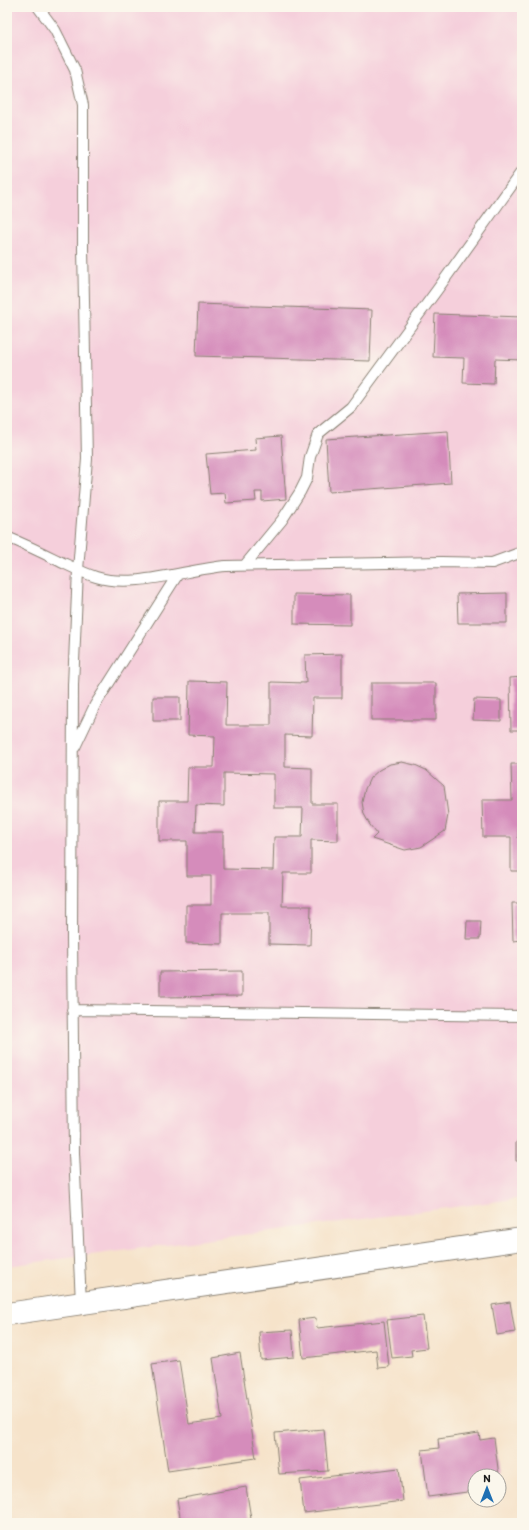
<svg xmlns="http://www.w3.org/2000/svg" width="529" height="1530" viewBox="0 0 529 1530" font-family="Itim,sans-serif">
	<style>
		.built { fill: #f5cfdb }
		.building { fill: #d58cbb; fill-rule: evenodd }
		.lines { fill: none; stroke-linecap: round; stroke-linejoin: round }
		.lane-casing { stroke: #898073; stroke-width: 12 }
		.secondary-casing { stroke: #898073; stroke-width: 24 }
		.lane { stroke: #fff; stroke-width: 10 }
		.secondary { stroke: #fff; stroke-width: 22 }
	</style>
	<rect width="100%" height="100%" fill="#fbf7ec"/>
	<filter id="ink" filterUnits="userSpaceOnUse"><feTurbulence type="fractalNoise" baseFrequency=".025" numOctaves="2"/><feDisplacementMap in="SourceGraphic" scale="8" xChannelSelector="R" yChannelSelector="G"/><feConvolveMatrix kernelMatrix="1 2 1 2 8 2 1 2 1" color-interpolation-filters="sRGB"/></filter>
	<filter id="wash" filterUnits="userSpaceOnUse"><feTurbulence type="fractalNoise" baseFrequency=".012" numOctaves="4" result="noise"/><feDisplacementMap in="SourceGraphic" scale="16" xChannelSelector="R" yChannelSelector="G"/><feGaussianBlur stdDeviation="0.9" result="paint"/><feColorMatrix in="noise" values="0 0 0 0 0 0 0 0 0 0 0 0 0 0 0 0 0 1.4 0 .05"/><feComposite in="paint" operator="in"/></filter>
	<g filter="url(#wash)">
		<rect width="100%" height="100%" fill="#f6e3ca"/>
		<!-- built -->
		<path class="built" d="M7,7H522V1198L7,1266Z"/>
		<g id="blocks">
			<!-- building -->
			<path class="building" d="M198,304L372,310L370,361L196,356Z
				M435,314L522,317V360L495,359L494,384L463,383L464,358L433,357Z
				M448,431L451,483L329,492L326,439Z
				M281,436L286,499L262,501V492H255L256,501L226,503L225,493L210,494L206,454L256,450L255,438Z
				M507,593V623H458L457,594Z
				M294,594L350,595V625L294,624Z
				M342,654V698H313L312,736L285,735V767L312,768V804H338V841L311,840V873H283L282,906H311L310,945L269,944V913H222V944L186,943V905H211V876H187V841H159V801H187L188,767H214L215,736L188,735L189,681L227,682L226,725H271V682L306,683L305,655ZM224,773L274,774V808H303L302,837H274L273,870L223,869V832H195L196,805L224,806Z
				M522,677V730H511L510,678Z
				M371,683H436V720H371Z
				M153,697H180V721H153Z
				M474,699L501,700V721L473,720Z
				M402,762L415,765L426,770L444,786L448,815L445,831L421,847L405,850L372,839L377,834L370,825L364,814L362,802L365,789L370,778L379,770L390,764Z
				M511,764H522V803H519L518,838H522V871H511V837H483L482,800H512Z
				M512,903H522V940L513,941Z
				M467,921H481L480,939H466Z
				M242,971V996L160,997V972Z
				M516,1142H522V1161H516Z
				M510,1302L515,1332L497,1335L492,1305Z
				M423,1316L427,1348L411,1350L412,1356L392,1358L387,1320Z
				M316,1318L317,1328L384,1321L389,1367L378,1368L376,1350L303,1358L299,1320Z
				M292,1330L294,1357L261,1360L259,1332Z
				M240,1353L256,1458L168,1471L152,1364L179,1360L189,1424L222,1419L213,1358Z
				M324,1429L328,1471L279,1474L275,1433Z
				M479,1433L480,1440L494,1438L499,1476H475V1491L428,1497L422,1450L439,1448L438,1439Z
				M399,1468L403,1501L304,1513L300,1480Z
				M246,1487L251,1519L228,1523H181L177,1499Z"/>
		</g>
	</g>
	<g filter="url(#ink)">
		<use href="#blocks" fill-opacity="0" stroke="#898073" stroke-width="1"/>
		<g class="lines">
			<!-- lane casing -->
			<g class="lane-casing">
				<path id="lane" d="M38,7L55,30L75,70L83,105V248L87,459L78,570L73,685L72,936L74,1153L81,1303
					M7,537C24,544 41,552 57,560C70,566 83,573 96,577C134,589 187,569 226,566L441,562L492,563L522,552
					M245,565L282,520L300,492L307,478L310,457L318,434L351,407L437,290L522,171
					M75,747L95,705L178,574
					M72,1010L522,1016"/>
			</g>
			<!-- secondary casing -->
			<g class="secondary-casing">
				<path id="secondary" d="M7,1314L522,1239"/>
			</g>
			<!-- lane -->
			<use href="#lane" class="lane"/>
			<!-- secondary -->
			<use href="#secondary" class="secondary"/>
		</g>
	</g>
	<!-- margin -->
	<rect width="529" height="1530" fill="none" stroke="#fbf7ec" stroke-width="24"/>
	<!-- north arrow -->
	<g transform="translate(487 1488)"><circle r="19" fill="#fbf7ec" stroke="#a29f99"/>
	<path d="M0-3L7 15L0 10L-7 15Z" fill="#1f6fb2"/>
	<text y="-6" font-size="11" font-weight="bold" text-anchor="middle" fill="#1c1c1c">N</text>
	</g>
</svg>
